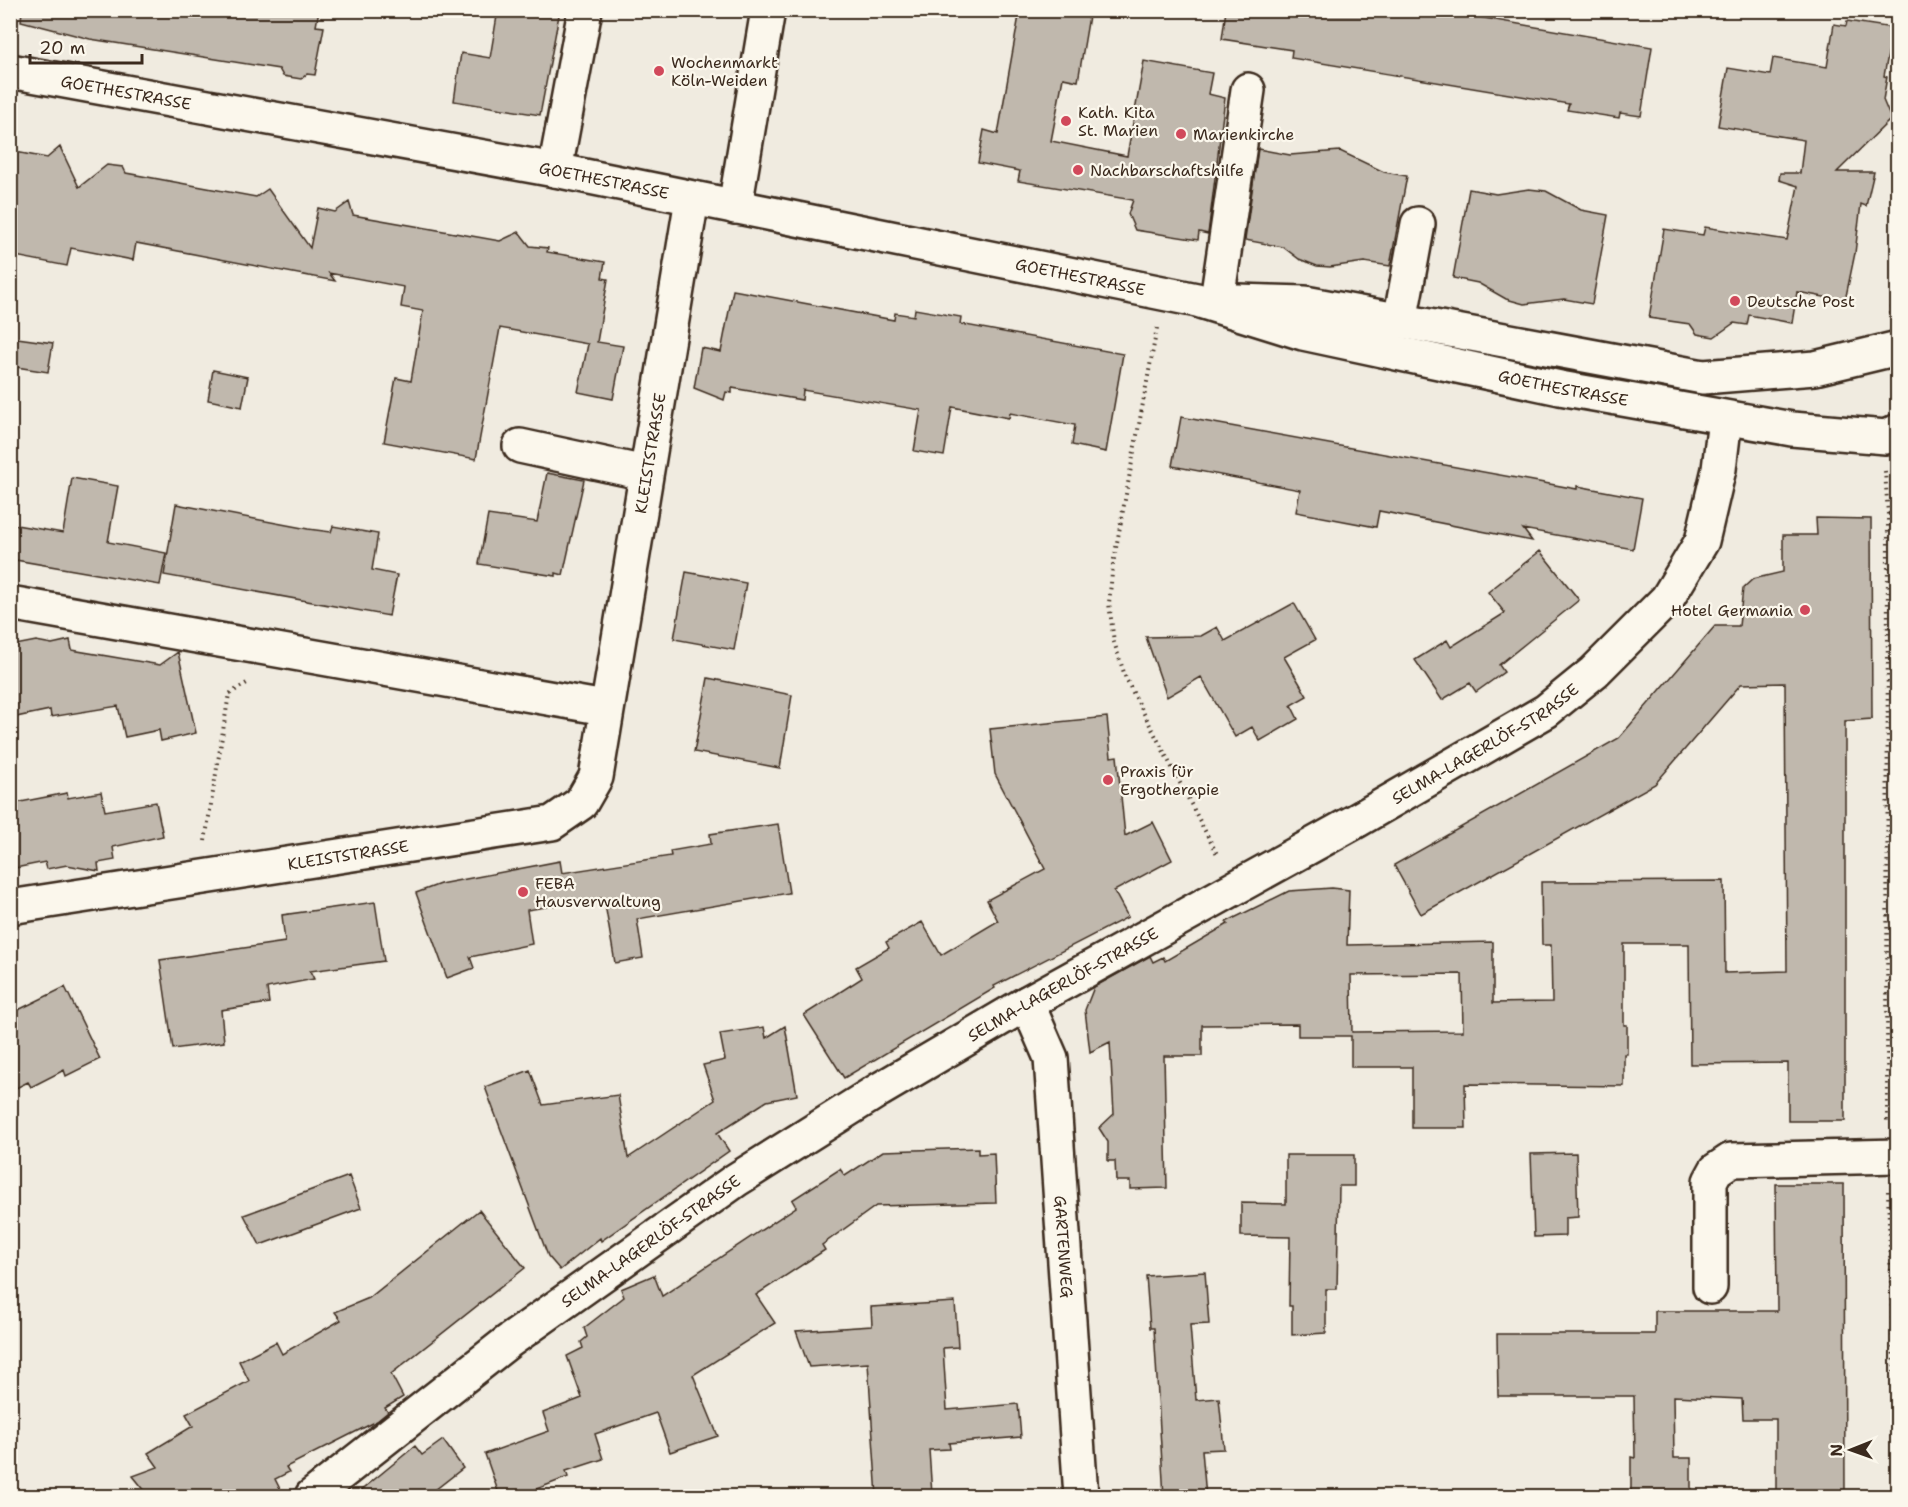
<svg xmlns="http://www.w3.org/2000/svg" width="1908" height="1507" viewBox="0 0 1908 1507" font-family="'Shantell Sans',sans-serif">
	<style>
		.building { fill: #c0b8ad; stroke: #3b2a1e; stroke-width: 1.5; fill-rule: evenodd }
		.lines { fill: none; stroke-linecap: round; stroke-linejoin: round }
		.minor-casing { stroke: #3b2a1e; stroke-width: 38 }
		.path { stroke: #3b2a1e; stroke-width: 4; stroke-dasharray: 1.5 4.5; stroke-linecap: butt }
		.minor { stroke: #fbf7ec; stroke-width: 33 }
		.poi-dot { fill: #d1495b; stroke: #fbf7ec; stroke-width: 2 }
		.labels { text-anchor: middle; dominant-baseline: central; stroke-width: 4.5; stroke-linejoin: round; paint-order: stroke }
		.poi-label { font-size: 16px; fill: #3b2a1e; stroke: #fbf7ec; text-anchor: start }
		.street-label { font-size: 16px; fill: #3b2a1e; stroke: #fbf7ec }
	</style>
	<rect width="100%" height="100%" fill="#f0ebe0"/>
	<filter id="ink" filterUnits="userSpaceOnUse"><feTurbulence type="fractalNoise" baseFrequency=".0167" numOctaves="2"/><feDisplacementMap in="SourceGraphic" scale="12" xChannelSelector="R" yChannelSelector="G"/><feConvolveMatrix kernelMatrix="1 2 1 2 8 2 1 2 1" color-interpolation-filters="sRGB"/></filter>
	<g filter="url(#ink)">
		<!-- building -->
		<path class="building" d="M22,10H319L316,26L324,27L315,75L307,74L301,79L283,76L279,69L90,39L21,21Z
			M498,10H560L540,115L454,101L461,53L490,58Z
			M1020,10H1090L1078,81L1063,78L1051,141L1127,156L1144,61L1212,73L1208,94L1225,98L1208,234L1199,232L1198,240L1135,230L1128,214L1133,200L1018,181L1020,171L978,163L984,130L998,134Z
			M1226,10H1438L1652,47L1641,116L1620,113L1619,118L1567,110L1569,104L1291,58L1292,50L1222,39Z
			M1847,21L1893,28L1884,76L1887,77L1883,100L1891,119L1837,172H1874L1866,206L1861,204L1855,253L1845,301L1797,292L1792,323L1749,315L1747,325L1734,323L1714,337L1697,334L1690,324L1649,318L1664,229L1703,235L1705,227L1787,240L1798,186L1779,180L1780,173H1800L1804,140L1718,126L1728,68L1770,75L1773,58L1827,67L1834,24L1846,26Z
			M60,147L79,187L107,165L123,167L126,173L256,197L268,189L310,248L318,208L335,212L349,202L353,215L500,241L519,232L530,246L548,248L547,252L605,262L602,278L608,279L597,342L623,346L613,399L578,392L588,344L500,328L476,459L384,442L396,378L411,381L423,311L401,307L404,287L329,273L335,281L136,243L133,260L71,248L67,266L10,255V151L47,158Z
			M1258,149L1290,155L1340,151L1384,172L1407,176L1390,266L1364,262L1330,267L1317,266L1299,259L1283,247L1245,240Z
			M1469,189L1496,194L1529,189L1546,191L1581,210L1608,215L1592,304L1564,299L1524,304L1506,299L1478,283L1453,278Z
			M733,290L894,320L895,313L914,316L915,309L961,317L960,324L1123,354L1106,452L1072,445L1075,425L1010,413L1009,418L952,407L944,456L914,451L921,410L803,390L802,400L732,388V393L726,392L724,400L694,388L701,348L721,352Z
			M10,337L53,343L48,372L10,366Z
			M213,370L248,377L242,407L208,400Z
			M1181,417L1577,489V486L1642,498L1633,549L1523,529L1532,541L1379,511L1376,527L1296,512L1300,490L1172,466Z
			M547,473L584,480L563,575L556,573V576L479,564L488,515L537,522Z
			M72,478L118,486L108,542L166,553L160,585L10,559V524L63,533Z
			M176,504L308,529L331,532L333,526L378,534L372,570L397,575L389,616L164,575Z
			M1816,518L1871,519L1872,719L1845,721V1121H1788V1063L1690,1064L1689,944H1624V1025H1627V1054H1624V1086L1465,1084L1466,1128H1412V1067H1351V1036H1298V1024L1202,1025V1056H1164L1167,1188L1130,1189V1181H1116L1115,1161H1108V1142L1099,1128L1114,1114L1110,1042L1090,1052L1085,1010L1094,987L1150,956L1153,962L1163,957L1165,961L1228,924L1226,922L1289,891L1332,888L1349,890L1347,945L1493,942V1003L1552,1002L1551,945H1542L1541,882L1724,881L1725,973L1787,971L1785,683L1741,684L1655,784L1421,914L1394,865L1619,738L1715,626H1739L1743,588L1753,579L1783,572V535H1817ZM1462,974L1463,1031L1352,1032L1351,975Z
			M1540,551L1579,600L1499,665L1504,672L1476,692L1470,683L1442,700L1415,660L1447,640L1451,647L1505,613L1488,592Z
			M686,572L746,583L734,650L674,639Z
			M1294,603L1315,640L1284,657L1307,696L1291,705L1298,719L1260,741L1252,727L1235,737L1201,677L1167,697L1146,637L1201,636L1217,627L1225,641Z
			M70,640L72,650L160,665L178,652L196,733L161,741L159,730L125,737L118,706L51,717L50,710L16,717L10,690V646L36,641L52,644Z
			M708,678L792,695L780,768L694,752Z
			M1107,717L1111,757L1117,756L1125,836L1153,822L1172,860L1114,891L1128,917L994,986L995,988L844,1078L804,1015L862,978L856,967L889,948L886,942L922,922L941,955L998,921L987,900L1045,869L995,774L990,729Z
			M101,792L105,811L156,802L163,836L113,847L115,860L98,863L99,871L67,865L47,869L45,862L10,869V804L67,793L68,798Z
			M778,824L789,893L637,919L643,958L615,963L605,904L602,905L601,898L527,910L532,944L470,957L474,968L447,978L416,893L440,884L560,861L562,873L671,856L670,851L711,844L710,834Z
			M375,902L384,961L310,971L314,979L267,988L269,1003L221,1010L224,1042L173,1049L160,960L285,942L282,915Z
			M65,987L100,1059L66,1076L64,1070L31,1087L28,1082L10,1091V1014Z
			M785,1026L797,1095L767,1101L717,1133L729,1151L601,1241L600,1238L560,1270L548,1256L485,1087L530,1070L543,1105L618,1095L628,1158L715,1100L703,1065L725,1060L720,1034L764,1027L766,1038Z
			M978,1148V1154L994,1153L996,1203L876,1206L822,1245L825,1250L756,1295L775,1323L693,1375L718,1436L670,1452L656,1413L595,1434L603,1459L566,1471L568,1477L534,1490L536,1497H500L485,1454L549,1431L543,1413L582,1398L567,1356L583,1348L581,1342L587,1337L584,1328L624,1297L621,1289L654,1275L662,1296L796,1207L792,1200L840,1169L845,1176L883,1151Z
			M1576,1153L1578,1217L1565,1218V1236L1534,1237L1531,1154Z
			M1286,1155H1354V1186H1339L1337,1289H1326V1333L1292,1335V1306H1289L1290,1237L1241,1236V1203L1286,1204Z
			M349,1176L361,1208L260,1245L244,1215Z
			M1776,1184H1844L1845,1497H1776V1419H1743L1742,1399L1673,1396L1674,1458H1691V1497H1631V1457L1635,1458L1634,1396H1498L1497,1334H1655V1311H1777Z
			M479,1210L525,1268L391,1374L403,1397L385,1408L388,1412L377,1421L286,1467L289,1472L275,1479L284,1497H150L133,1476L158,1467L148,1453L193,1426L186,1414L249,1381L239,1361L276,1342L282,1354L341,1320L335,1312L369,1298Z
			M1205,1272L1209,1324L1190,1325L1196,1400L1219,1398L1224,1449L1202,1450L1206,1497H1164L1154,1328H1150L1146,1276Z
			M955,1302L958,1347L943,1348L947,1410L1018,1404L1021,1437L949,1443L950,1449L929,1450L932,1495L877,1497L868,1363L809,1367L796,1331L872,1326L871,1307Z
			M443,1440L463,1468L426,1497H353L415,1446L422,1455Z"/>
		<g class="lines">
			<!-- minor casing -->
			<g class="minor-casing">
				<g id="minor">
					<path id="s1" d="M10,71L555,170L1197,300L1303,333L1560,388L1792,429L1886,437L1898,431"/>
					<path d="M555,170L585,10"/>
					<path d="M735,207L768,10"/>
					<path d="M1217,300L1248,90"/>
					<path d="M1237,301L1305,303L1703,377L1815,368L1898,348"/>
					<path d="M1400,321L1418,224"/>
					<path d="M520,446L645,473"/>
					<path d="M10,603L605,708"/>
					<path id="s2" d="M10,907L552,823L581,803L596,777L692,199"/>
					<path id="s3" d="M1027,1003L1051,1058L1081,1496"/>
					<path d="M1710,1287V1181L1716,1170L1731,1160L1898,1156"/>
					<path id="s4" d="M312,1496L509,1341L736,1180L879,1090L1027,1003L1356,821L1546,711L1594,672L1667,599L1702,541L1719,469L1725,419"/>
				</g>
			</g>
			<!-- path -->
			<path class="path" d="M1891,314L1898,269
				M1157,328L1113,564L1109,603L1114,642L1126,679L1218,856
				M1885,471L1888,514L1887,1121
				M1888,514L1898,513
				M205,841L229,694L247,683
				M1888,1191L1898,1490"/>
			<!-- minor -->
			<use href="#minor" class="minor"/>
		</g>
	</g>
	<!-- markers -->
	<g class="poi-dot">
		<circle cx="659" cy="71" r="6"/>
		<circle cx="1066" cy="121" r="6"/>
		<circle cx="1181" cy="134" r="6"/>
		<circle cx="1078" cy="170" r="6"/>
		<circle cx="1735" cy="301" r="6"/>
		<circle cx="1805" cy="610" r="6"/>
		<circle cx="1108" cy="780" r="6"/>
		<circle cx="523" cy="892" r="6"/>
	</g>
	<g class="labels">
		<!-- poi labels -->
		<g class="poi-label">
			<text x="671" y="62">Wochenmarkt<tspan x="671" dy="18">Köln-Weiden</tspan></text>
			<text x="1078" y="112">Kath. Kita<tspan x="1078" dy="18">St. Marien</tspan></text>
			<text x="1193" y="134">Marienkirche</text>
			<text x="1090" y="170">Nachbarschaftshilfe</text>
			<text x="1747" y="301">Deutsche Post</text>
			<text x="1793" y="610" text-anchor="end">Hotel Germania</text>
			<text x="1120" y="771">Praxis für<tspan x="1120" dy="18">Ergotherapie</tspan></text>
			<text x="535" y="883">FEBA<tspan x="535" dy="18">Hausverwaltung</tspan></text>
		</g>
		<!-- street labels -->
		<g class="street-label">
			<text stroke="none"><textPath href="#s1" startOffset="118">GOETHESTRASSE</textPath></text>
			<text stroke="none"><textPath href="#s1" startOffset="604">GOETHESTRASSE</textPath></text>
			<text stroke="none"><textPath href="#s1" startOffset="1090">GOETHESTRASSE</textPath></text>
			<text stroke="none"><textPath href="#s1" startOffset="1586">GOETHESTRASSE</textPath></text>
			<text stroke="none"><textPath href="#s2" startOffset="942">KLEISTSTRASSE</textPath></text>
			<text stroke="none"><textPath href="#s4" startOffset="1396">SELMA-LAGERLÖF-STRASSE</textPath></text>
			<text stroke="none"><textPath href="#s2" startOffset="342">KLEISTSTRASSE</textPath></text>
			<text stroke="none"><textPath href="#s4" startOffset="910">SELMA-LAGERLÖF-STRASSE</textPath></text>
			<text stroke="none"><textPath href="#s4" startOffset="424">SELMA-LAGERLÖF-STRASSE</textPath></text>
			<text stroke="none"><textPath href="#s3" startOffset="249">GARTENWEG</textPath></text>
		</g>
	</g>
	<!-- margin -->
	<rect width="1908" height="1507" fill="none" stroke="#fbf7ec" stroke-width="36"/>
	<rect x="18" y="18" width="1872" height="1471" fill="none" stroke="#3b2a1e" stroke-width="2" filter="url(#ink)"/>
	<!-- north arrow -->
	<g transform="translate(1851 1450) rotate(269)" stroke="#fbf7ec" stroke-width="4.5" paint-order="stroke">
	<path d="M0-4.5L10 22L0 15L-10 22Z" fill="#3b2a1e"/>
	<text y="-9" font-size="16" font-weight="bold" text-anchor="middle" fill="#3b2a1e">N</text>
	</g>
	<!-- scale -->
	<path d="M30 54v9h112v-9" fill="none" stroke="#3b2a1e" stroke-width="3"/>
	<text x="39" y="54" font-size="18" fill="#3b2a1e" stroke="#fbf7ec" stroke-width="4.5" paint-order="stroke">20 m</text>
</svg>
